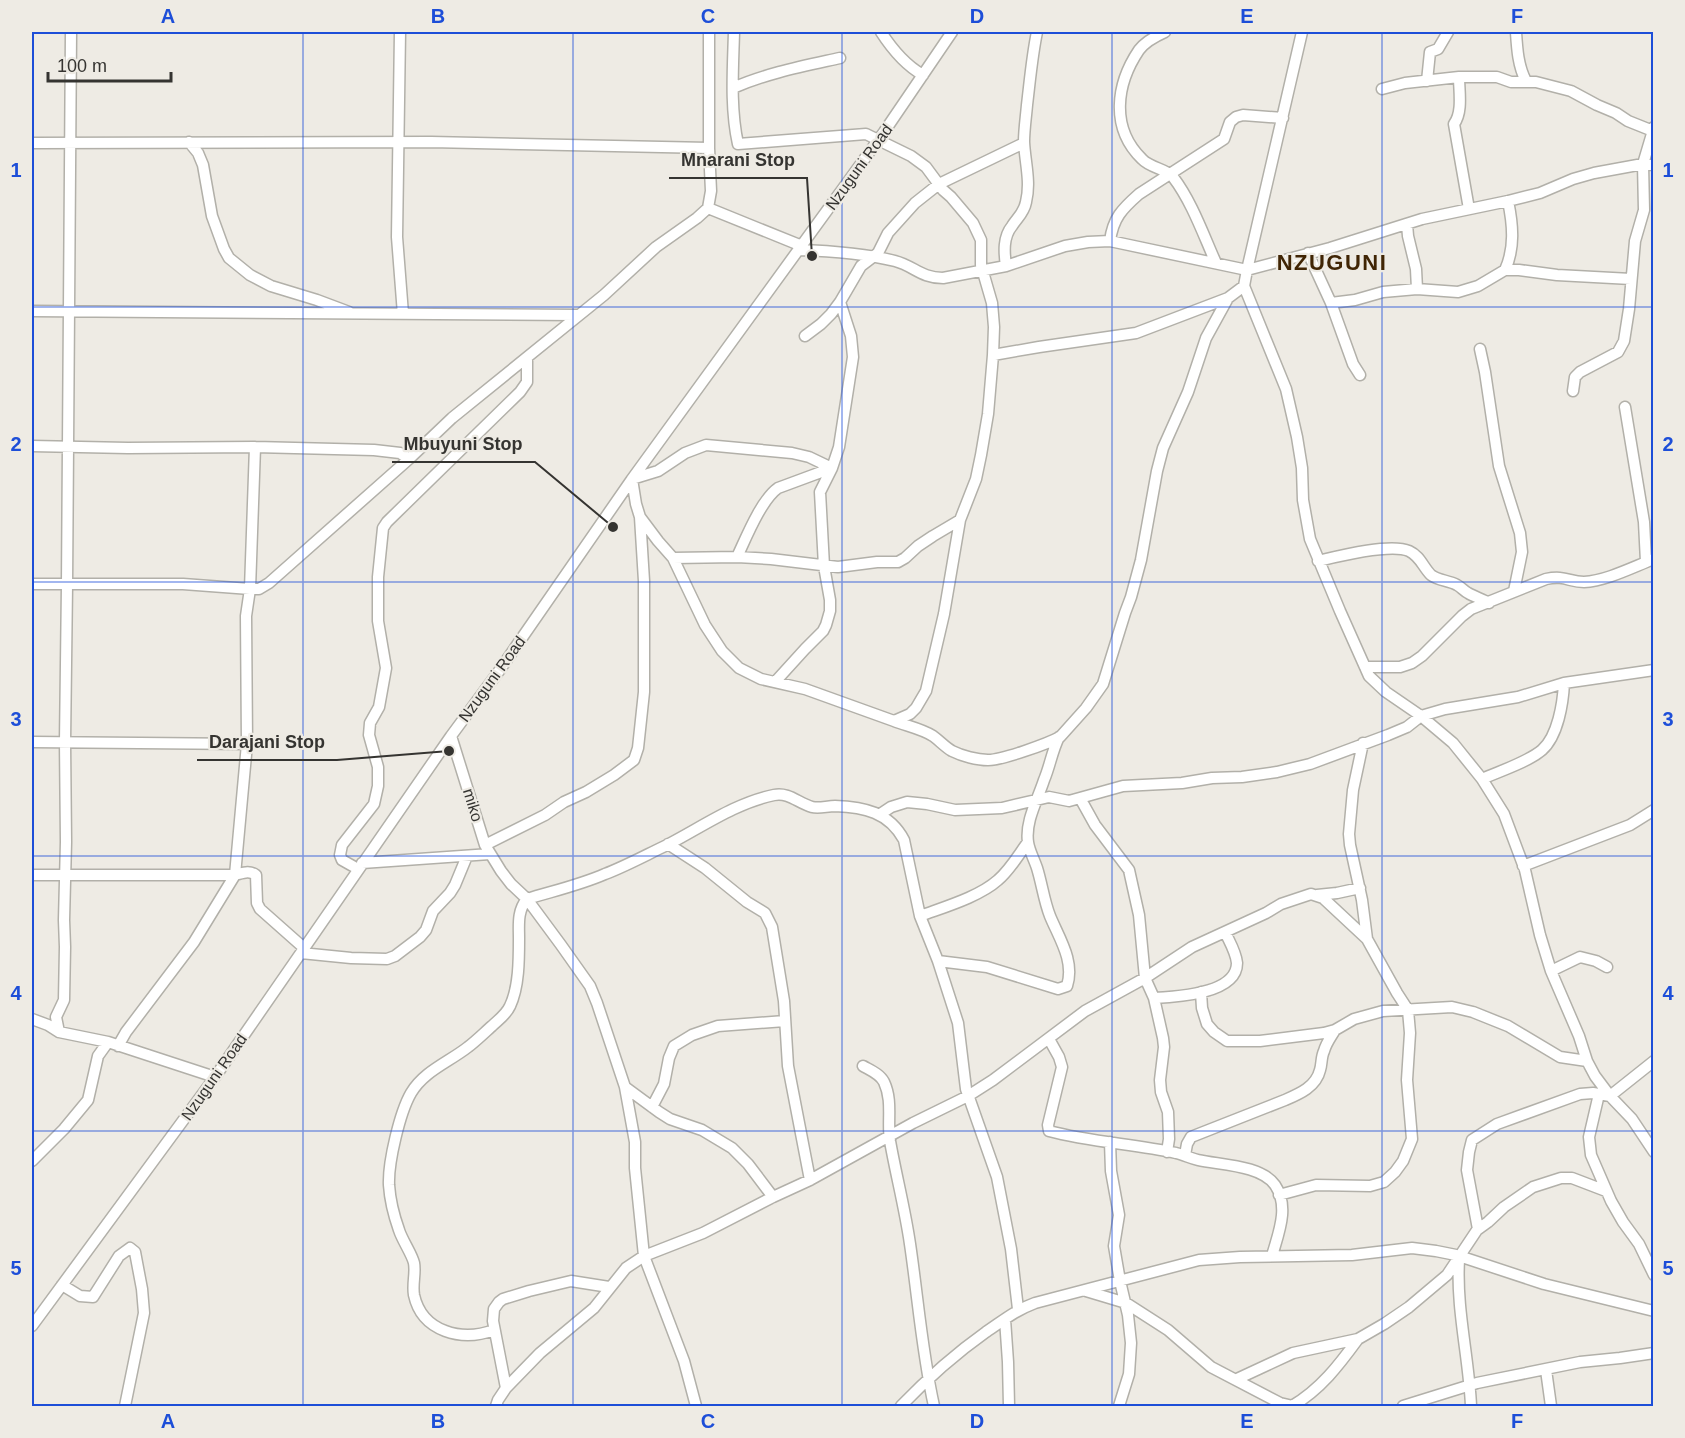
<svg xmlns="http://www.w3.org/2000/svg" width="1685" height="1438" viewBox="0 0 1685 1438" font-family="Arial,sans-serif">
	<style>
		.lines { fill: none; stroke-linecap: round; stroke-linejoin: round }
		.minor-casing { stroke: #b2b0a9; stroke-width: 13 }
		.minor { stroke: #fff; stroke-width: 10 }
		.grid { fill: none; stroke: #1d4ed8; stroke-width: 1.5; stroke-opacity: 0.55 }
		.labels { text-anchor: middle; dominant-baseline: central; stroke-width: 4.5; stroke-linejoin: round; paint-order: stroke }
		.street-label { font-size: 16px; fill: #353431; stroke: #eeebe4 }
		.district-label { font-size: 22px; font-weight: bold; letter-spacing: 1.5px; fill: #402505; stroke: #eeebe4 }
		.leader { fill: none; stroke: #353431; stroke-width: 2 }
		.callout-dot { fill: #353431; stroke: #eeebe4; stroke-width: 2 }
		.callout-label { font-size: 18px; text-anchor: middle; font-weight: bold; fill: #353431; stroke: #eeebe4; stroke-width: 4.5; stroke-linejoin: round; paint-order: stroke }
		.neatline { fill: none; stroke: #1d4ed8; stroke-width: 2 }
		.grid-label { font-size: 20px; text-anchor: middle; font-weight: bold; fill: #1d4ed8 }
	</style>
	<rect width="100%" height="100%" fill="#eeebe4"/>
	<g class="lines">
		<!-- minor casing -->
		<g class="minor-casing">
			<path id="minor" d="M400,32L397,237L403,314
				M734,32C733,69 730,108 738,144L866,134L911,156L926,167L943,190L951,197L973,223L981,240V265L992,303L994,327L993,355L988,414L981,455L976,479L960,520L944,614L926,691L916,708L910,714L894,721L805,689L761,679L739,668L722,651L705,625L673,558L658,541L640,517L636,504L632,479L658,471L685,453L706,445L792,453L809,457L832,468
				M881,32C892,49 905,65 923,75
				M1165,32C1156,36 1145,42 1139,50C1116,84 1110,128 1142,159C1150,168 1167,169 1173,177C1192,202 1203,234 1216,263
				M1302,32L1247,270L1244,286L1286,389L1297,437L1302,468L1303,500L1310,539L1340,611L1369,676L1386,692L1421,716L1453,743L1482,779L1504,814L1525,870L1540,935L1551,971L1579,1036L1587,1061L1595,1076L1610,1096L1632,1119L1654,1152
				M1516,32C1517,48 1518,66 1526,81
				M1459,77C1459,91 1463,112 1454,124L1469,209
				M1427,81L1430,52L1438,49L1448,32
				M733,88C767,73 804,66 840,58
				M1382,89L1405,83L1459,77H1497L1511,82H1536L1571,91L1597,105L1616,113L1628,121L1653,131
				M189,142L198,153L203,165L212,216L224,249L229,258L250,275L271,286L317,300L349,312
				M32,143L431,142L709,148
				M708,208L802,246
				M1407,224L1408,236L1416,269L1417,289
				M1110,241C1113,218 1122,209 1139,194L1224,139L1230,122L1236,117L1243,115L1283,118
				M798,250C832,251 863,253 895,261C914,266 921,278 943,278L1006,266L1065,246L1088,242L1110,241L1247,270L1330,248L1422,219L1508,201L1540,193L1573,179L1594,173L1643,164L1654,165
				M1308,253L1331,303L1353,364L1360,375
				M1006,266C1004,252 1003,237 1012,226C1017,218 1024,213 1026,202C1031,182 1025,162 1024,142C1024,130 1026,117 1027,105C1030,80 1032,56 1037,32
				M1505,270C1515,248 1513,225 1508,201
				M1331,303L1355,300L1383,292L1417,289L1458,292L1478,286L1505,270H1519L1557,275L1631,279
				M32,311L577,315
				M805,336L821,324L831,314L840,302L861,266L878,253L888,233L915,203L939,184L1024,143
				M1480,349L1485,372L1499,466L1520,533L1522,552L1514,591
				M993,355L1039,347L1136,333L1228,298L1244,286
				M1573,391L1575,377L1580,372L1618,352L1624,341L1629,309L1635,241L1644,210L1643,164L1654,127
				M1625,407L1644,522L1646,562
				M32,446L128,448L255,447L374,450L400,453L409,459
				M737,557C746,538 761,500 778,488L832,468
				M673,558L737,557L771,559L838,567L877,562H898L905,558L918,546L933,536L960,520
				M1318,561C1339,556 1390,543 1409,551C1420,556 1423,567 1431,575C1439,581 1448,580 1457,585C1461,587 1464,591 1468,593C1475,597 1482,599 1489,603
				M32,584H183L250,589H259L269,583L409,459L452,418L604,295L656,247L697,218L708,208L711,191L709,148V32
				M1365,667H1400L1412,663L1422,656L1462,616L1471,609L1546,579C1565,575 1569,582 1584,582C1606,581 1633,567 1654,559
				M775,682L805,649L823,631L826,625L830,611V600L824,566L820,492L832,468L839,447L853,357L851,336L840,302
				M894,721C907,726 922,729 933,736C940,741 945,747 952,751C962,756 977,760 988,760C1002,760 1047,744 1060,737L1086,708L1103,684L1125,613L1131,597L1141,560L1157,471L1163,448L1188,392L1206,338L1228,298
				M451,736L485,845L501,871L511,884L527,899L561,945L590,986L597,1003L625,1087L635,1142V1168L644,1256L684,1361L696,1406
				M32,742L247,744
				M1482,779C1500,771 1528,762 1542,750C1558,736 1563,703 1564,683
				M1080,798L1095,825L1129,870L1139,915L1145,978L1154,998L1163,1038L1164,1047L1160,1080L1161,1092L1168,1112L1169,1139L1167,1152
				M879,815L891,807L907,802L927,804L955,810L1002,808L1049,797L1069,801L1123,786L1182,783L1212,778L1242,777L1277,772L1310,764L1388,735L1407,727L1421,716L1445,709L1518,697L1564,683L1654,670
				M668,844L705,868L747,902L765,913L772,927L784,1001L788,1066L810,1180
				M485,845L545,815L564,802L586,792L614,775L634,760L638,748L644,692V581L640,517
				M362,863L490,854
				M1523,866L1630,825L1654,810
				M358,869L342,860L340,855L342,845L374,804L378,786V767L369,735L370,723L379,707L386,668L378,621V577L383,528L387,522L520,392L527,382V358
				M32,875H235C243,873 249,870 256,875L257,903L260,909L304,948
				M1317,895L1337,893L1360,888
				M920,916C944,907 979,897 998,880C1010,870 1019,854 1028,842
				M301,953L351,958L387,959L395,956L420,937L426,930L433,911L450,893L455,885L467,856
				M938,961L987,967L1058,989L1067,986C1075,961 1059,938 1050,916C1044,901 1042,884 1037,868C1034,859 1029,850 1028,842C1025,821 1038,799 1044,780C1050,766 1052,751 1059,737
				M1551,971L1580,957L1596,961L1607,967
				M1201,992L1202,1008L1207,1024L1214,1032L1227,1041H1260L1324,1033L1335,1030L1354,1019L1383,1011L1452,1007L1473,1012L1508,1026L1560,1057L1587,1061
				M1154,998C1176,997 1237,994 1237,963C1236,952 1229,941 1225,932
				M32,1019L48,1025L59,1032L108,1042L215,1077
				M59,1032L56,1017L64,1000L65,947L64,920L66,842L65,742L67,585L71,32
				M1049,1039L1059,1057L1062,1067L1048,1125L1049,1131C1090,1142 1134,1144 1176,1153C1184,1155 1190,1158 1198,1160C1220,1165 1261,1165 1275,1185C1290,1207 1278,1234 1272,1256
				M118,1046L126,1032L194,942L235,875L247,744L246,616L250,589L255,447
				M863,1066C870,1070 880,1074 884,1082C893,1101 887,1121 890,1141C896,1175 905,1209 910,1244C918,1298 922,1353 934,1406
				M625,1087L659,1112L670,1119L702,1130L732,1148L748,1164L773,1197
				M1599,1094L1589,1137L1591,1155L1611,1201L1623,1222L1639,1244L1654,1275
				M652,1107L664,1084L669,1058L674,1046L692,1035L718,1026L785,1021
				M1110,1142L1111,1171L1119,1215L1114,1246L1120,1281L1128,1315L1131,1343L1129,1374L1119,1406
				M1185,1155L1187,1144L1191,1137L1285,1100C1299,1094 1316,1087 1320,1070C1322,1064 1321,1057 1324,1051C1326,1043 1331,1037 1335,1030
				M32,1161L64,1129L88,1100L98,1056L108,1042
				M1279,1195L1316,1185L1370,1186L1384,1182L1395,1172L1403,1161L1412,1139L1407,1080L1410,1033L1408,1010L1397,993L1367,939L1362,900L1350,845L1349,834L1353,790L1363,743
				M1478,1229L1467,1170L1469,1152L1472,1140L1497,1124L1580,1094L1593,1093L1610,1096L1654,1061
				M1459,1260C1456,1309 1469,1358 1471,1406
				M62,1285L80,1296L93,1297L119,1256L130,1248L135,1252L142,1289L144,1313L125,1406
				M1086,1291L1126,1303L1168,1330L1211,1367L1280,1403L1293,1406
				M1005,1319L1008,1362L1009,1406
				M32,1326L215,1077L451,736L499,671L632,479L884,132L952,32
				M494,1330C462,1342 422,1332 414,1295C412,1284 416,1273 414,1263C412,1254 402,1240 399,1230C394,1216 390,1200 389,1185C388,1162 400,1112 411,1093C424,1071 449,1062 468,1047C476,1041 484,1033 492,1026C498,1020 506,1015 510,1006C519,987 519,960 519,938C519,925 517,911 527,899C553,891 580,885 605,874C626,866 646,855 667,845C702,827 735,803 774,795C789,792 798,803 812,807C819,809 827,806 835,806C864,807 889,812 904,840L920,916L938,961L958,1023L966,1089L997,1177L1011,1249L1018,1309
				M1546,1370L1551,1406
				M1237,1379L1293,1353L1358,1339L1384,1324L1409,1307L1447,1275L1477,1230L1488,1222L1504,1207L1533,1187L1561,1178H1572L1606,1191
				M506,1388L493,1321L494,1309L499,1302L503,1299L529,1291L571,1281L609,1287
				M496,1406L498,1400L506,1388L540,1353L594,1308L626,1268L644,1256L703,1233L773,1197L810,1180L913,1123L968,1096L993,1080L1085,1011L1145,978L1192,947L1266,913L1281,904L1311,894L1323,898L1367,939
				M901,1406C927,1379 955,1354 986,1332C1004,1320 1014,1311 1035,1303L1199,1260L1240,1257L1352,1255L1412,1248L1436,1251L1456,1255L1544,1284L1654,1311
				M1292,1406C1320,1390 1339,1365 1358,1339
				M1403,1406L1477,1383L1580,1362L1620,1358L1654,1353"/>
		</g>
		<!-- minor -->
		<use href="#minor" class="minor"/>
	</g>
	<!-- grid -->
	<path class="grid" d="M303,32V1406M573,32V1406M842,32V1406M1112,32V1406M1382,32V1406M32,307H1654M32,582H1654M32,856H1654M32,1131H1654"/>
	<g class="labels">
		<!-- street labels -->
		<g class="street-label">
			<text transform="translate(859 167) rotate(-54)">Nzuguni Road</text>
			<text transform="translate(492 679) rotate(-54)">Nzuguni Road</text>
			<text transform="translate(473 805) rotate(73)">miko</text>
			<text transform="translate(214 1077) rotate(-55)">Nzuguni Road</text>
		</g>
		<!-- district labels -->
		<g class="district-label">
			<text x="1332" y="262">NZUGUNI</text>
		</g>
	</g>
	<!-- callouts -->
	<path class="leader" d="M812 256L807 178H669M613 527L535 462H392M449 751L337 760H197"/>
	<g class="callout-dot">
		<circle cx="812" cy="256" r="6"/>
		<circle cx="613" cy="527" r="6"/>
		<circle cx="449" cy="751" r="6"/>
	</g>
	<g class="callout-label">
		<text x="738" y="166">Mnarani Stop</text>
		<text x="463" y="450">Mbuyuni Stop</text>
		<text x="267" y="748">Darajani Stop</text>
	</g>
	<!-- border -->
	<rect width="1685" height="1438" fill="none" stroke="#eeebe4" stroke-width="66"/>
	<!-- scale -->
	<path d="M48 72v9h123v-9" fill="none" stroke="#353431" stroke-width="3"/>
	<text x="57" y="72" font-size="18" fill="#353431" stroke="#eeebe4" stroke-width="4.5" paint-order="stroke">100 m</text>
	<rect x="33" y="33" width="1619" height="1372" class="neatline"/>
	<g class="grid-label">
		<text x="168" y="23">A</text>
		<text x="438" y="23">B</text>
		<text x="708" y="23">C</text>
		<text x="977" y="23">D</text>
		<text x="1247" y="23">E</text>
		<text x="1517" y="23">F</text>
		<text x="16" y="177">1</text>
		<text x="1668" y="177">1</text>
		<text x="16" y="451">2</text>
		<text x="1668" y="451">2</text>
		<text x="16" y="726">3</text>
		<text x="1668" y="726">3</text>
		<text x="16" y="1000">4</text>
		<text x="1668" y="1000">4</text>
		<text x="16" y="1275">5</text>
		<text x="1668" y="1275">5</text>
		<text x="168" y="1428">A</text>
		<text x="438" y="1428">B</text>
		<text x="708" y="1428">C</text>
		<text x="977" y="1428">D</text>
		<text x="1247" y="1428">E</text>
		<text x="1517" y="1428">F</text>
	</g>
</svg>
